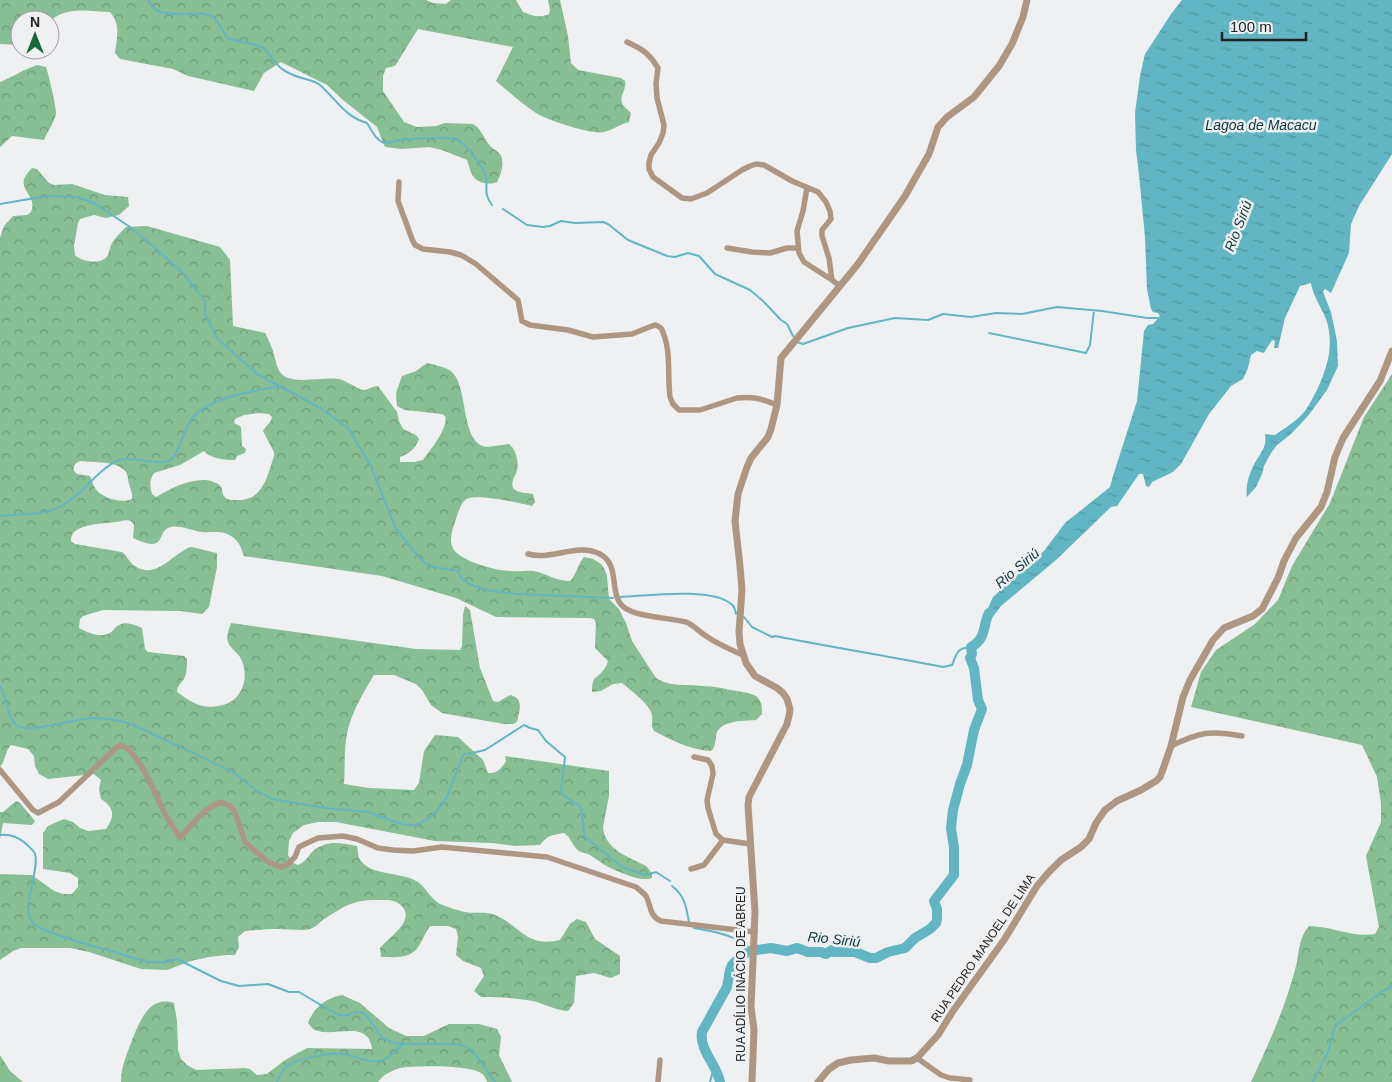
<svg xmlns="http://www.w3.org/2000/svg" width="1392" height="1082" viewBox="0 0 1392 1082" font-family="Helvetica,sans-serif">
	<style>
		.forest { fill: url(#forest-crowns); fill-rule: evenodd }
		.water { fill: url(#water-ripples) }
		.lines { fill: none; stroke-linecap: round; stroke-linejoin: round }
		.stream { stroke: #62b6c4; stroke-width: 2 }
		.river { stroke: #62b6c4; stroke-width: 10 }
		.minor { stroke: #ad9783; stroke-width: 5.5 }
		.tertiary { stroke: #ad9783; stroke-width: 7 }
		.labels { text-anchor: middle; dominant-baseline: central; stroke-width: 5; stroke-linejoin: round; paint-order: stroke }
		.street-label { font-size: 12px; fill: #212122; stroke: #eff0f2 }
		.water-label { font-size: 14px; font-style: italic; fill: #0d363d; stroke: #eff0f2 }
	</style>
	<defs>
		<pattern id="forest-crowns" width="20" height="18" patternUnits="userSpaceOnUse" patternTransform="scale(1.25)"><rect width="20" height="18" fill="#87be93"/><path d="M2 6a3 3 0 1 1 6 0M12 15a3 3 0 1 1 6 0" fill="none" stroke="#6e9a78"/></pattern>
		<pattern id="water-ripples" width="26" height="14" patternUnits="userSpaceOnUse" patternTransform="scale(1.25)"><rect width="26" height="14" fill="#62b6c4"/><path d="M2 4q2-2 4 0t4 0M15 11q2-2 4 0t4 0" fill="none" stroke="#50949f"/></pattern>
	</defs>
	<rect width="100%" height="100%" fill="#eff0f2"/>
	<!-- forest -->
	<path class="forest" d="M0,0H426L433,3L446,4L451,0H516L523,12C531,15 540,19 549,14L550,10L548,0H560L568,36L571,63L578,70L621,78L625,81C627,89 619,96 622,103C623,106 628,110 631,113L629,122C620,124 613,130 604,132C592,135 547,120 536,113C522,104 509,92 496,81L513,47L418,29L395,66L386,68L383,76V91L404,122L417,127L436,126L445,123L473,124C481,128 483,137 488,143C491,148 496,150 500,154C505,162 501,175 497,182C490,185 478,184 473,176C470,172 469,165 467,160L442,150L429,147L402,149L385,147L377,127L343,100L327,85L281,62L264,73L254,91L188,76L173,69L120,59L115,53C117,36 121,25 110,12C90,11 66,6 50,21V20H20V45L0,44Z
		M37,65L46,67C48,72 57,110 56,114C54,123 47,132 44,140L12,136L0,147V82C13,77 24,69 37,65Z
		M32,168L37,169L49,183L54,185L72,184L105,195L128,197L129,206L119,215L106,218L94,215L80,219L78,223L74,246L75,255C80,261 97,264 104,259C109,257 109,250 111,245C114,239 121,232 126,227L147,226L220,247L230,260L233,326L265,333C268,339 271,345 273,351C276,360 276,370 284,376C297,384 323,377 338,379C346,380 357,389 363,390C368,390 372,386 378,386L397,412L399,421L403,429L416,435L419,439C415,449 410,453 400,457V462H414L423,460C430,450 449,428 445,416L442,414L405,410L397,406L396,393L402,376L416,371L427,363C434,365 447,367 452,372C468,387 461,437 482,446C489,448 501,445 509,444C516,449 519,462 517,470C516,476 509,483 514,489C517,493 528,493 533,494L535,502L532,506C520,503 472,492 465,500C459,506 457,517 454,525C451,533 449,543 454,550C463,562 497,571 511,571C518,572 526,570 534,571C547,574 557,581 570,581C577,574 578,564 584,557L593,559L601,564L604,568L607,576L609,599L619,609L626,623L632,641L656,678C669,687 687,684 702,686C714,686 725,689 737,691C743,692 750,693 756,696C762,701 762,707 762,714L756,720C743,721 718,720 716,736C715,742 716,746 711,751C690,750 674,741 654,731C650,725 654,719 651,712C647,702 630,690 622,683L613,684L601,691L592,692C592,674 596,681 604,669C606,667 607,664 608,661L595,648L596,623L594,619L590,618L496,617L456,598L382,576L244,556C242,551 240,543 235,539C233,537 228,534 225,533C218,531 209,533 202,532C192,531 181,525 171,527C155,530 169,555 133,538L134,525L131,521C125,519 121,522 115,522C104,524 70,523 71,541L75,544L122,552C128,556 129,563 135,566C153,579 169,559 183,551C185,550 187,548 190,547C195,547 211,552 217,553V567L209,607L202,614L180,611L103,610L83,616L80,619L79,628C88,633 100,638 110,633C113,631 115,627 119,625C126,621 135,625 142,628L145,649L148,652L184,656L187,659C187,665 187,671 185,677C182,683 177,685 177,692C194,704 203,710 223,705C244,700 250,674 240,657C237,652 230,648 228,642C226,636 229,629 231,623L416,649L460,650L462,646L463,615L465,606L470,610L480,668L493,701L498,702L510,695C525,698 519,712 517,722L513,724H504L442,713L431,705L422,690L416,684L394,675H374C362,695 349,716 346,740C344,755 345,770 344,784L369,788L414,790L419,783L424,751L435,735L458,737L483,760L488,773C497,774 502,768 506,761L505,756L609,771V796L603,827C604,845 621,854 636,861C639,863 644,864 647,867C649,869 650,871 652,873V878C642,883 613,870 603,864C599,861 594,858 590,855C586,853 582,853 579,851C572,846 571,837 564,833C552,835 548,835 540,845L515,846L492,843L435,841L336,822H318L304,825L293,833L289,841L288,855L293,863L298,865C305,862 308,857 312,852C326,839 341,843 357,846C358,850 358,855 359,858C369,877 402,871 418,882C426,888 431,899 440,904C447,907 457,910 465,912C475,914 486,911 495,915C521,926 526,948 560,940L570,924L577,919L586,922L595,939L620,956V974L611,978L594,973L576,976L574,1003L568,1011C555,1010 545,1004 533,1001C516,998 498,997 481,997L474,991L484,976L481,968L463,961L456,955L458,937L456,929L448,926H430C425,933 420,946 416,950C407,959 392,957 381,957L380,948C389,937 420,918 398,903C392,899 386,900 379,900C356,899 345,905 326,918C320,921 317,927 310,929C301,931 289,929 279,929C268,929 256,930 245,931L238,937L239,947L235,955H227L209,957L191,961L167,970L141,969L89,952L70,948H21L13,951L0,960V874L32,875L54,891L63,894H72L78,887V878L70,873L43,869V833L48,826L64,819L73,822L80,828L88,831L106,829C115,816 115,808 101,799L99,789L101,780L94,774L48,779L39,774L35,766L34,756L28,749L11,745C5,751 6,760 0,767V238L4,226L13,216L27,215L31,212C39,192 10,190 32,168ZM259,413L269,414L272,417C271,423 266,425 263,431L274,452V456C267,477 263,502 235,500C231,500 226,500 224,496C223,496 222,490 222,489C220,483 212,481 206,480C189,479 171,488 156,497L152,494C150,487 149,480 154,473L180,465L204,451C211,459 225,460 235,460L237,456L245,453L246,449L242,446L241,427L234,423L235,419L244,415ZM80,461C94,463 117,460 126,472C128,475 128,480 129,484C130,489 133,493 132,499C122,504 101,498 95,488C93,485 92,480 90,476L77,474L74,471C73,466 75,463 80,461Z
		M1392,374V1082H1251C1269,1043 1287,1004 1297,962C1299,949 1300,936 1309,926C1331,926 1353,938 1375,934L1379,927L1366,856L1381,822V803L1377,777L1362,745L1191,707L1201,672L1216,650L1255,624L1278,600L1292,566L1330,503L1364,417Z
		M16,801L20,803L35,821L32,825L3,823L0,839V812H3Z
		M342,995L360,1003L389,1028L406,1036H424L449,1024H479L497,1029L501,1037L499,1055L512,1082H487C486,1078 484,1075 481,1073C470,1065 414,1065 400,1068C391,1071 384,1074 378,1082H121C121,1067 127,1054 132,1040C140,1021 149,995 174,1003L177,1021L178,1050L181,1059L187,1065L196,1070L245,1068L250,1069L257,1075L267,1074L285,1060L307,1048L372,1049C368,1017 331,1040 313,1029C311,1027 310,1025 308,1023C314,1007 326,998 342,995Z
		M0,1055L10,1071L23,1082H0Z"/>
	<!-- water -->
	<path class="water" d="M1182,0H1392V154L1359,206L1351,224L1349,253L1331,293L1325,289L1323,292L1331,312L1337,341L1338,366L1327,390L1308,416L1291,434L1277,445L1271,453L1264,466L1262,474L1256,487L1247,497C1245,485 1250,471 1256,461C1262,451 1267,446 1265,434L1275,435C1285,428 1298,420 1305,411C1310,404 1313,397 1317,390C1327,368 1334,347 1327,322C1323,309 1313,297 1311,283L1300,286L1285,318L1278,348H1274L1275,341L1272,340L1264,353L1257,351L1251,355L1248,368L1243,379L1231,386L1209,414L1181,464L1173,472L1152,482L1149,487L1146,486L1143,474H1139L1117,506L1111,507L1056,560L1001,606L985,627V615L993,597L1044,551L1065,523L1110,487L1113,476L1137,401L1144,331L1148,325L1153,324L1160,316L1158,313L1153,312L1151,309L1147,289L1145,237L1139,175L1136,150L1135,113L1140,76L1145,54L1171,14Z"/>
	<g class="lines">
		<!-- stream -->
		<path class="stream" d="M148,0C158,24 193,8 211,16C219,20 223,31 227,38C238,42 251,42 261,47C271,52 274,65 285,71C289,73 294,76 299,77C306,80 314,80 320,85C336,99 345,117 367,123C371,129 376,141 385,143C389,143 396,141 400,140C413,139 447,135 458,140C465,143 484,168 486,176C488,189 483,193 492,205
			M0,204L47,196L76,197L94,203L130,227L155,248L182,272L205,301V314L216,336L219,340L257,374L322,409L349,429L371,467L396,529L418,556L425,563L434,567L458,571L462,579L471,585L487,590L516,594L613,598
			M503,209L527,225L543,227L550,226L561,221L575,223L603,222L608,224L628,240L667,256L675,257L688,253L699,256L715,274L750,290L763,301L781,320L787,324L793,336
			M989,333L1086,353L1090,345L1094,310
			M797,342L803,344L848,328L895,318L928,320L943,314L971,317L996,313L1022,314L1057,307L1102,311L1147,318H1160
			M0,516C20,514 45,516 63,505C82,495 99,468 119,460C133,455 162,468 172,459C179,452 184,431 190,421C205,398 254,391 280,386
			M620,597C646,596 711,587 731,604C735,606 735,610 736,614
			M744,617L752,627L772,637L775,636C831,647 887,656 943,667L952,665C957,653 957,648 971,647
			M0,686C7,696 7,717 16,725C28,734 75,719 92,718C107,718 120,720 134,725L233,772L256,790L272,799L325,808L368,812L398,823L407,825H416L428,819L434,814L442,805L447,797L463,755L485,750L524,725L530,728L538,730L546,741L565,757L561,792C565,799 575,801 581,807L585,837L622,867L646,875L656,872L670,881
			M0,835C9,834 18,837 25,843C28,846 33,849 35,854C40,869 21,908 32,922C40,933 102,948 118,953C129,956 140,961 151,962C161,963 169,962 177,959L221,981L239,986L268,984L289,992H299L336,1014L344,1016L357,1012L363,1013L370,1020L382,1038L393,1043L402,1044H455L465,1046L472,1050L495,1082
			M672,886C685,896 686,906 689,922
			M694,928C707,930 730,934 740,942C743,945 746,949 749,951
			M277,1082C280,1076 282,1070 287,1066C296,1059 332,1052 343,1054C355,1056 368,1063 380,1061C389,1059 395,1051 402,1045
			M710,1082L714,1067
			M1313,1082L1329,1050L1333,1032L1336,1025L1383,991L1392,987"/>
		<!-- river -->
		<path class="river" d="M720,1082C717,1065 699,1050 702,1032L727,987L730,970L732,965L740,957L749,951L771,948L787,951L797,948L808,952H821L826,954L832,950L833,952H855L870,958H876L888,952L905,948L915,938L930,929L936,923L937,919V909L934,901L954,875V848L951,828L953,810L960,784L967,765L974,730L982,709L978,700L974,668L970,658L972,654L971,647C987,638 982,627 989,613"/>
		<!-- minor -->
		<path class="minor" d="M627,42C642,49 649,53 658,68L656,84L657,98L664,125L663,133L659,143L651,155L649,163V169L653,177L682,198L691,199L707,193L742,170L750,166L756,164L764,165L792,181L818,192L826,202L830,211L831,219L822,230V236L829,258L832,280L840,286
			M399,182L398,201L412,239L415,245L423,249L450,252L461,255L476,264L518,300L522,321L530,325L568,330L593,337L632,334L652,326L656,325L661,328C672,349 667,374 670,397L673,404L679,410H700L737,398C755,396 761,399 777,405
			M807,188L803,211L797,231L799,253L804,262L832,280
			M727,248L752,252L770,253L787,248H798
			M528,554C552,561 577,542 600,554C622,566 607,595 625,608C638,617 670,618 686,622C694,625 699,632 706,636C717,644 730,649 743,655
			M1171,746C1200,732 1210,730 1242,736
			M694,757L708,760L712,766L713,774L707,800L708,808L716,834L723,840L750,844
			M0,770L33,810L38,813L59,802L116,748L121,745C141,752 158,803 169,821C172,827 177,832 180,838C193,823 203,809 221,802L230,806L235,812L245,842L268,862L281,867L287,865L295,857L299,847L305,844L318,838L343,836L357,839L378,848L393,850L413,851L442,847L547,857L636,887C639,890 643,892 646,896C651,905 649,916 661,921L755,932
			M691,869L704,865L723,840
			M917,1058L941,1075L950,1078L970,1080
			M658,1082L660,1060"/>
		<!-- tertiary -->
		<path class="tertiary" d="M752,1082L754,1030L751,1007L755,912L748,805L749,797L787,724L789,716L790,709L787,699L783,693L777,688L755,676L746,663L740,644L739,632L742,590L740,566L735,521L738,494L747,467L751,458L768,437L771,429L777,405L781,358L858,264L905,196L929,154L938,127L947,117L974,97L999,66L1012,44L1023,17L1027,0
			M818,1082L829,1069L838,1063L851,1060L874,1058L889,1061H911L917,1058L938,1035L953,1011L1004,940L1037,886L1048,873L1061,860L1081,847L1089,839L1096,823L1105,810L1117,801L1141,790L1156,781L1160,777L1162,772L1171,746L1183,697L1190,680L1213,640L1224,628L1253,616L1262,609L1278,578L1284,561L1296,538L1321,507L1327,492L1335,457L1343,438L1380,381L1392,351"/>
	</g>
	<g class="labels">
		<!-- street labels -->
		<g class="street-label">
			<text transform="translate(983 948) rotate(-56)">RUA PEDRO MANOEL DE LIMA</text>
			<text transform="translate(741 974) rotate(-90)">RUA ADÍLIO INÁCIO DE ABREU</text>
		</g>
		<!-- water labels -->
		<g class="water-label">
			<text x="1261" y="125">Lagoa de Macacu</text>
			<text transform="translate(1238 226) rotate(-69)">Rio Siriú</text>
			<text transform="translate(1017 568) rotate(-40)">Rio Siriú</text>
			<text transform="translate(834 939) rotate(6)">Rio Siriú</text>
		</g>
	</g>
	<!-- north arrow -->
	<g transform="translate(35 35)"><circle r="24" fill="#eff0f2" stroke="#9d9d9f"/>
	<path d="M0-4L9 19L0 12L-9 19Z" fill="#186736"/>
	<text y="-8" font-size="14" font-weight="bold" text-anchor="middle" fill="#212122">N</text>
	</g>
	<!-- scale -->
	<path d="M1222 32v8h84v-8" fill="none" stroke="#212122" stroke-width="2.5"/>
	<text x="1230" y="32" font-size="15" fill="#212122" stroke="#eff0f2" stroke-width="4" paint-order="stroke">100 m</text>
</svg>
